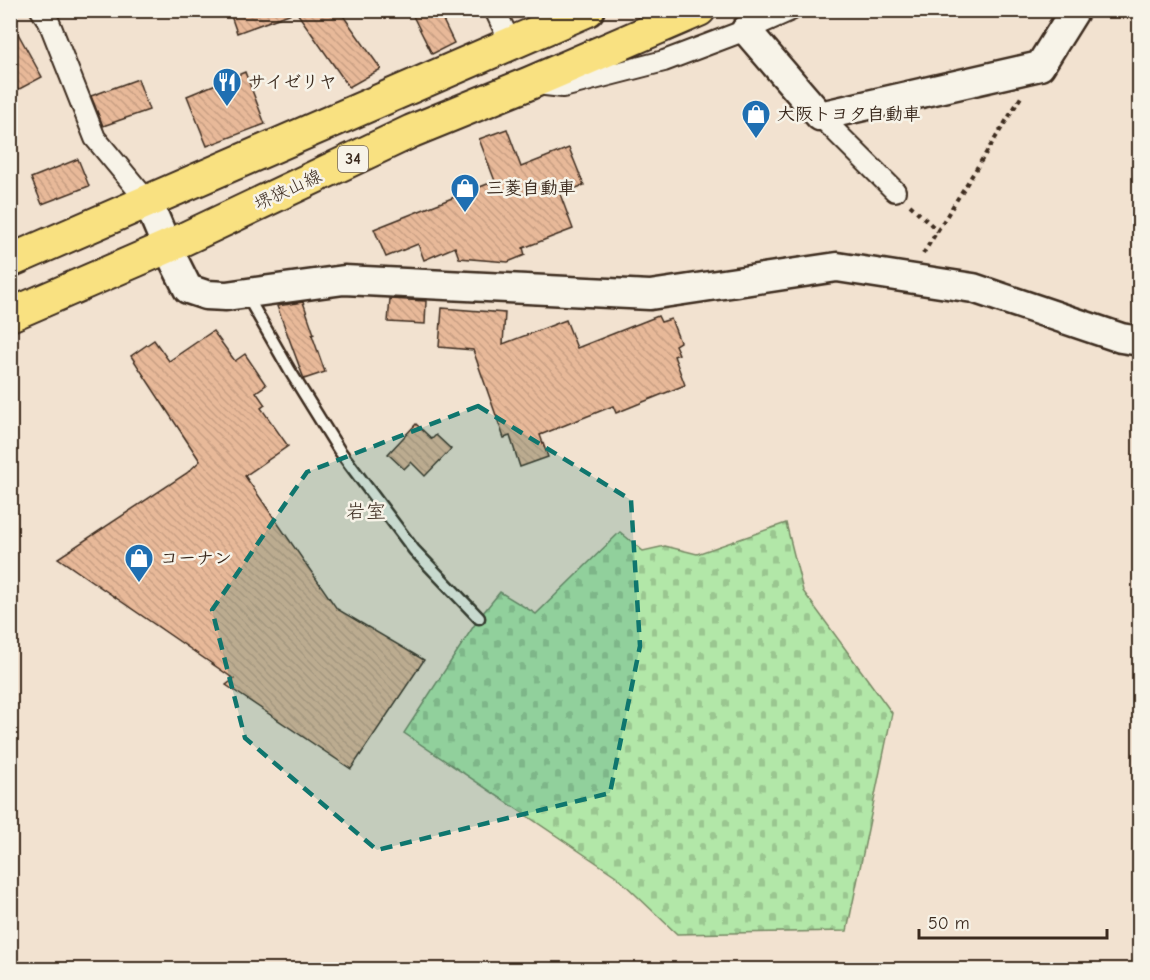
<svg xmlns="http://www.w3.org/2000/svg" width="1150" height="980" viewBox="0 0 1150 980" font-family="'Comic Neue','Klee One',sans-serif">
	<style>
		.cemetery { fill: url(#cemetery-stones); stroke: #768863; stroke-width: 1.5 }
		.building { fill: url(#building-back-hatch); stroke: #3b2a1e; stroke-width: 1.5 }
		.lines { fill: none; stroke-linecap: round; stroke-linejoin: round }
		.lane-casing { stroke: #3b2a1e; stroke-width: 15 }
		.street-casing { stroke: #3b2a1e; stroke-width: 24 }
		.secondary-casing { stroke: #3b2a1e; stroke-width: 33 }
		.primary-casing { stroke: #3b2a1e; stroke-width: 36 }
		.path { stroke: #3b2a1e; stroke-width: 4; stroke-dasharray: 4.5 4.5; stroke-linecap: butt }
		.lane { stroke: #f7f3e8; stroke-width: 10 }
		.street { stroke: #f7f3e8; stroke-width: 20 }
		.secondary { stroke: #f7f3e8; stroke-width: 28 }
		.primary { stroke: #f9e181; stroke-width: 32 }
		.marked { fill: #0f766e; fill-opacity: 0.2; stroke: #0f766e; stroke-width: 4.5; stroke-dasharray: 12 8; stroke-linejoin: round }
		.labels { text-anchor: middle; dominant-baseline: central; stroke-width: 5; stroke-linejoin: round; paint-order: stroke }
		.shield { fill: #f7f3e8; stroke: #73665b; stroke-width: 1.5 }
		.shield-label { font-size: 16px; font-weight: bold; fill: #3b2a1e }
		.poi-label { font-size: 18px; font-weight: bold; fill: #3b2a1e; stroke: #f7f3e8; text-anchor: start }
		.street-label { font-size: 18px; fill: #3b2a1e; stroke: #f7f3e8 }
		.neighbourhood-label { font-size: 20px; fill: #3b2a1e; stroke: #f7f3e8 }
	</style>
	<defs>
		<pattern id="cemetery-stones" width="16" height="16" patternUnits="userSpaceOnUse" patternTransform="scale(1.5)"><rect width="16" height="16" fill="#b2e7a8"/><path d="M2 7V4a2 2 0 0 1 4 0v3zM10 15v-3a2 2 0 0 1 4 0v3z" fill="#9ac690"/></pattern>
		<pattern id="building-back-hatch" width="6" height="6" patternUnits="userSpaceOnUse" patternTransform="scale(1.5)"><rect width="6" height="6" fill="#e8b999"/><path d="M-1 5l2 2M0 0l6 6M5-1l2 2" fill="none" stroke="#c89f83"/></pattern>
	</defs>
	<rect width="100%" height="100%" fill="#f2e2d0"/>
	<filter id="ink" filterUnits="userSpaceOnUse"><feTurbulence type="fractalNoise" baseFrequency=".0167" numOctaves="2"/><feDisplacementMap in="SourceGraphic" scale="12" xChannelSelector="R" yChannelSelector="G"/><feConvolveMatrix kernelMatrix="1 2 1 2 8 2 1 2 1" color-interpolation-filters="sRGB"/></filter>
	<g filter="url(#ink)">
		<!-- cemetery -->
		<path class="cemetery" d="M786,523L803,591L892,713L847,931L677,934L616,876L404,733L479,618L500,592L536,614L620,532L643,551L665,546L697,554Z"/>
		<!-- building -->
		<path class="building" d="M229,10H291L292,13L237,33Z
			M295,10H339L381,69L349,87Z
			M410,10H438L454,43L432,54Z
			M10,19L42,77L10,94Z
			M245,72L265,124L207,146L187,96Z
			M138,79L149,110L103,126L91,96Z
			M507,129L521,167L569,148L584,185L560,194L573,229L523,248L525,255L508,262L459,258L455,247L424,260L418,244L386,257L374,229L495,181L479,139Z
			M78,159L89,186L42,204L31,178Z
			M390,299L426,301L425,324L388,322Z
			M303,302L314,334L312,335L325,372L304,379L277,306Z
			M442,308L505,313L503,344L566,320L577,348L658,316L661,322L671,319L680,342L675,345L679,354L674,356L685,385L616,413L613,406L540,435L548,457L520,467L510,436L504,438L473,350L439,347Z
			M213,331L235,361L245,354L266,385L256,392L265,405L261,408L288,446L245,476L337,609L424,660L351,769L226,685L234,679L58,558L187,473L200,461L131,356L154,340L169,361Z
			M416,424L432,439L436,435L451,449L425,476L411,462L404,469L388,454Z"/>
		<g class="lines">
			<!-- lane casing -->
			<g class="lane-casing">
				<path id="lane" d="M247,296L290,371L339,450L414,550L479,618"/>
			</g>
			<!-- street casing -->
			<g class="street-casing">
				<path id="street" d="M41,10L49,22L95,138L148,202
					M495,10L511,44
					M536,84L563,87L664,61L746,30L791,10
					M820,116L895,191"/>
			</g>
			<!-- secondary casing -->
			<g class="secondary-casing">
				<path id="secondary" d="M746,30L820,116L1040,66L1075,10
					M148,202L167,247L188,289L206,295L226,296L344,280L650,295L837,267L973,288L1121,338L1140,341"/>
			</g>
			<!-- primary casing -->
			<g class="primary-casing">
				<path id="primary" d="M10,261L588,10
					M10,315L167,247L412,131L530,83L699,10"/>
			</g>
			<!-- path -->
			<path class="path" d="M910,205L938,231
				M923,254L1021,97"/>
			<!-- lane -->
			<use href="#lane" class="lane"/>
			<!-- street -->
			<use href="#street" class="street"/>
			<!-- secondary -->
			<use href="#secondary" class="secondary"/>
			<!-- primary -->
			<use href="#primary" class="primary"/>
		</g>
	</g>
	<!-- marked area -->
	<path class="marked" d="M478,406L631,500L640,646L610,793L377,850L245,738L212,610L307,472Z"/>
	<!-- icons -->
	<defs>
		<g id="restaurant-pin" transform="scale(1.5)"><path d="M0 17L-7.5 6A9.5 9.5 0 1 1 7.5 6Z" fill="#1f6fb2" stroke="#f7f3e8"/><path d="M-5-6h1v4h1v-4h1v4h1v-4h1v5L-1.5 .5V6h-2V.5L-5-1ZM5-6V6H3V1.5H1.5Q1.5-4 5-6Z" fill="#fff"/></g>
		<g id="shop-pin" transform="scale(1.5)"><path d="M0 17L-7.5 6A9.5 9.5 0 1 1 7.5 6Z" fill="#1f6fb2" stroke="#f7f3e8"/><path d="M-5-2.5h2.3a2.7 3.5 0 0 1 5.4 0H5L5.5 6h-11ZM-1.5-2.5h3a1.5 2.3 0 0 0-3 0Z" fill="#fff"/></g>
	</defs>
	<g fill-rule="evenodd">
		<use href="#restaurant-pin" x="227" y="82"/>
		<use href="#shop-pin" x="756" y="114"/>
		<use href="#shop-pin" x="465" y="188"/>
		<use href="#shop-pin" x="139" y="558"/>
	</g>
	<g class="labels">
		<!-- shield labels -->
		<rect class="shield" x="338" y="146" width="30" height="26" rx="4.5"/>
		<g class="shield-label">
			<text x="353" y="159">34</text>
		</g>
		<!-- poi labels -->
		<g class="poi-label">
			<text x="248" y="82">サイゼリヤ</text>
			<text x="777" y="114">大阪トヨタ自動車</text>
			<text x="486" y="188">三菱自動車</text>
			<text x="160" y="558">コーナン</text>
		</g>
		<!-- street labels -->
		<g class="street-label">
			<text transform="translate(288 190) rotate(-25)">堺狭山線</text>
		</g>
		<!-- neighbourhood labels -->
		<g class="neighbourhood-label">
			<text x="366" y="511">岩室</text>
		</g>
	</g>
	<!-- margin -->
	<rect width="1150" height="980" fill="none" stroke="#f7f3e8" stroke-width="36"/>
	<rect x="18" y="18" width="1114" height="944" fill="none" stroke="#3b2a1e" stroke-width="2" filter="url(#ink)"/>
	<!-- scale -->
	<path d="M919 929v9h188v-9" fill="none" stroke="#3b2a1e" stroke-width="3"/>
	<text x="928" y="929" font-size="18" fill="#3b2a1e" stroke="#f7f3e8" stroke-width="4.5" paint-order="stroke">50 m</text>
</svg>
